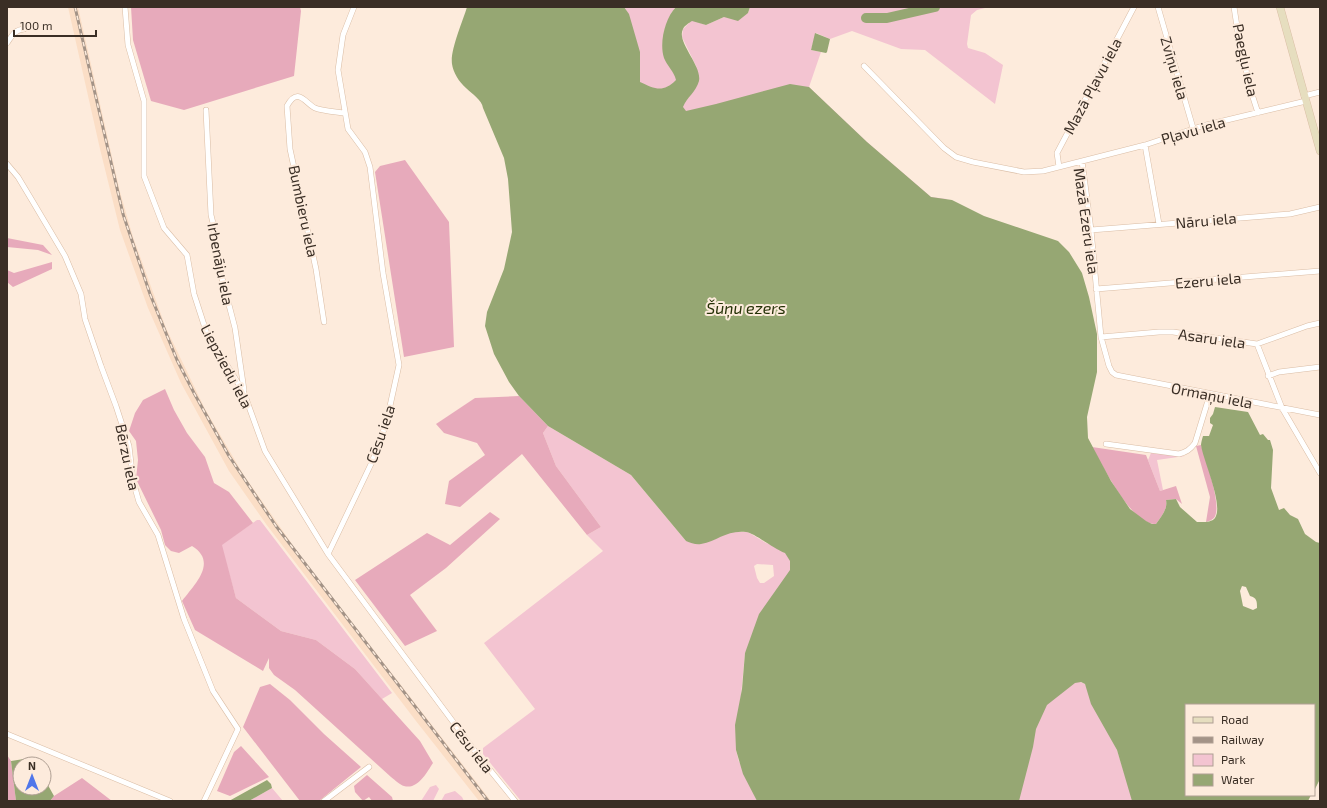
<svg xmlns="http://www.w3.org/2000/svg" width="1327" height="808" viewBox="0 0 1327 808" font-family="'Exo 2',sans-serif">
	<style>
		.built { fill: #fbdec6 }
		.green { fill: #f3c4d1; fill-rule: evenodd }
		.forest { fill: #e7aabb }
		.water { fill: #96a773; fill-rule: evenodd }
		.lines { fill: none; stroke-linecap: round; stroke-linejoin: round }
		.river { stroke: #96a773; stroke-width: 10 }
		.street-casing { stroke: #dabda5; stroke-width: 6 }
		.secondary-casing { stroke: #dabda5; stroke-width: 8 }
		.street { stroke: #fff; stroke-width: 5 }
		.secondary { stroke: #e6debf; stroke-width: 7 }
		.rail-casing { stroke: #a39387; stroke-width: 3 }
		.rail { stroke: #fdebdc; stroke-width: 1.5; stroke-dasharray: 4.5; stroke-linecap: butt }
		.labels { text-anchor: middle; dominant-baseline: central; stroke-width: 4; stroke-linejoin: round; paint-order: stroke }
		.street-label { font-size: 15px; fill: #3a2e25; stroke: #fdebdc }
		.water-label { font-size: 16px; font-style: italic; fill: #263107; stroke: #fdebdc }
	</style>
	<rect width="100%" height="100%" fill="#fdebdc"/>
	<!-- built -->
	<path class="built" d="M68,7H78L120,192L133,237L166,328L205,409L243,474L299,554L491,801H479L416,721L266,524L229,471L181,383L148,308L120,230L100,149Z"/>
	<!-- green -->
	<path class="green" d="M624,7H676L672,12L664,31L697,68L682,37L683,29L692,20L706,25L724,17L748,13L750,7H989L977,10L971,15L967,44L968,48L985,53L1003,65L995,104L925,50L901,49L852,31L830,39L816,33L811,50L821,52L809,87L867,142L931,197L947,199L934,212L700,127L635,89L629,15Z
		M548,426L631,475L686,541L710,531L748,532L766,543L790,550L791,578L745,653L736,750L739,762L746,767L753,792L757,801H521L483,754V748L535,709L484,643L603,551L587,535L601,527L556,466L543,433ZM757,564L773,565L774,576L764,583H760L757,578L754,566Z
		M1151,453L1185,456L1157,460L1163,490L1160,491L1148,460Z
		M257,520H260L392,693L382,699L355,669L316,640L281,631L236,598L221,545Z
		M1062,674L1085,684L1117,750L1129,788L1137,801H1012L1030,722Z
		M436,785L439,789L433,801H421L430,787Z
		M272,788L283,801H249Z
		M455,791L462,797L464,801H441L445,794Z"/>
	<!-- forest -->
	<path class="forest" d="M131,7H300L301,11L294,76L184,110L151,101L133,40Z
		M405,160L449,222L454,347L404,357L375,172L380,166Z
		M7,238L43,245L52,255L38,250L7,247Z
		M52,262V269L13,287L7,282V270L14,273Z
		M165,389L174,410L187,433L205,457L214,483L229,492L253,523L222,545L236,598L281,631L316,640L355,669L420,741L433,763C427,772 418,790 404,786C400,785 395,780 391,777L295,690L274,675L269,668V658L263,671L195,630L182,601C195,584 218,562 192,546L179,553L171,551L165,545L161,530L136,479L138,460L136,441L129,431L135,413L143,400Z
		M519,396L548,426L543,433L556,466L601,527L587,535L522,454L460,507L445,504L449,481L485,455L477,443L444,433L436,424L475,398Z
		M1201,445C1205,458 1223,507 1214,518C1212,520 1209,521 1206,522L1210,497L1196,446Z
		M1092,447L1146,455L1160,491L1176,486L1182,504L1176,499L1166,500C1168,509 1161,517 1156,524C1132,526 1103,466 1092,447Z
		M490,512L500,519L446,568L410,595L437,631L405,646L355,580L427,533L450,545Z
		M270,684L290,700L324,734L361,767L319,801H300L243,727L260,687Z
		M241,746L269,777L230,796L217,791L234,752Z
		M7,755L11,761L16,801H7Z
		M367,775L392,797L393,801H372L369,797L363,801L355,792L354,786Z
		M82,778L112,801H50L54,796Z"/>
	<!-- water -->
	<path class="water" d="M467,7H624L629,14L640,52V82C655,89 663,93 676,80C674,71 667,66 664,58C659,43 665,18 676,7H750L748,13L738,21L724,17L706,25L692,21C689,23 684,26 683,29C676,42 702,65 699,81C696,92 687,97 683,107L686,111L716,104L790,84L809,87L867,142L931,197L952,200L984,216L1058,241L1069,252L1082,273L1089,297L1097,334V372L1087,417L1088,438L1111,481L1130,509L1146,521L1152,524H1156C1161,517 1168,509 1166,500L1176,499L1180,507L1197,522C1202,522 1211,523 1215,518C1224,505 1203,460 1201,445C1201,443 1202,439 1203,436H1209L1213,425L1210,423V418L1213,414L1215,407L1248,412L1260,435L1263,434L1268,440H1270L1273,450L1271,488L1279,510L1284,508L1290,515L1298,519L1305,534L1316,542L1320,543V779L1314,791V705H1186V795H1311L1308,801H1132L1117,750L1091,704L1085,684L1081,682L1075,683L1047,705L1036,729L1033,747L1019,801H757L743,774L736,750L735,725L742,689L745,653L759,614L790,570V561L785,553C773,549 755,533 746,532C726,530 718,541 701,544C696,545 691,543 686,541L631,475L548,426L519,396L509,382L494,354L485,326L487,312L504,269L512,232L508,179L504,158L483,108C482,100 472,94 466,88C459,82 453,72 452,64C450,50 463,21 467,7ZM1242,586L1246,587L1250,596C1257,598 1257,601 1257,608L1253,610L1243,606L1240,591Z
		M815,33L830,39L827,52L826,53L811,50Z
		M24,759L34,764H20V788H44V778L54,796L50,801H16L11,761Z
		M267,780L271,784L272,788L249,801H229Z"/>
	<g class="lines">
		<!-- river -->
		<path class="river" d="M866,18H887L935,7"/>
		<!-- street casing -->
		<g class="street-casing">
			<path id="street" d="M125,7L128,45L144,101V176L164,228L187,255L194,294L206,331L244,393L265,451L328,554L477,754L515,801
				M1158,7L1193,128
				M1234,7L1238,33L1250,88L1258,113
				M7,43C12,36 14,30 24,29
				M864,66L944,148L956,157L973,162L1024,172L1043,171L1145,145L1202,126L1306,101
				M1304,96L1320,92
				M206,110L211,215L214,227L216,255L235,328L244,390
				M1145,145L1159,224
				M1082,161L1091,230L1101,337L1109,366L1112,372L1116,375L1320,415
				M7,164L18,177L33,202L65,256L81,294L85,319L101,366L116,406L129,446L133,481L139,502L158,535L184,619L213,691L238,729L204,801
				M1059,167L1057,153L1134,7
				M1091,230L1290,214L1320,207
				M1096,289L1320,271
				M324,322L316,269L290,149L287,106C298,86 305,103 315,108C322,111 337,112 344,113
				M1101,337L1159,332H1173L1257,344L1307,326L1320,323
				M1257,344L1282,408L1320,473
				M1268,376L1279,372L1320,367
				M1106,444L1179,454C1186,452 1190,450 1195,443L1210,394
				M328,554L372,462L386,424L399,365L383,273L370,167L365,152L348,129L338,70L343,35L354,7
				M7,734L170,801
				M324,801L369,767"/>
		</g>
		<!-- secondary casing -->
		<g class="secondary-casing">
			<path id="secondary" d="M1280,7L1320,151"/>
		</g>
		<!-- street -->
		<use href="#street" class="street"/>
		<!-- secondary -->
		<use href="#secondary" class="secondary"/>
		<!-- rail casing -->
		<g class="rail-casing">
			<path id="rail" d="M75,7L123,214L150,294L177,360L194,393L229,456L276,526L488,801"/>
		</g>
		<!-- rail -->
		<use href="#rail" class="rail"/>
	</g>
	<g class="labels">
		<!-- street labels -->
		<g class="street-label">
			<text transform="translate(1246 60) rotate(78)">Paegļu iela</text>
			<text transform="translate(1175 68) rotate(74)">Zvīņu iela</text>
			<text transform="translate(1092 86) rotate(-62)">Mazā Pļavu iela</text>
			<text transform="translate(1193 130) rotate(-16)">Pļavu iela</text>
			<text transform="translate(304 211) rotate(78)">Bumbieru iela</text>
			<text transform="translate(1206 220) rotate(-5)">Nāru iela</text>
			<text transform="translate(1087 221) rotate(82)">Mazā Ezeru iela</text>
			<text transform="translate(221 264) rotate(79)">Irbenāju iela</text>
			<text transform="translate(1208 280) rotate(-5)">Ezeru iela</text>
			<text transform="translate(1212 338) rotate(8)">Asaru iela</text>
			<text transform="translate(227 366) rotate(62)">Liepziedu iela</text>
			<text transform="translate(1212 395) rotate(11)">Ormaņu iela</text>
			<text transform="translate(380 434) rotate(-71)">Cēsu iela</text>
			<text transform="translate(128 457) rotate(78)">Bērzu iela</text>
			<text transform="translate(472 747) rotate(52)">Cēsu iela</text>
		</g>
		<!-- water labels -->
		<g class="water-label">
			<text x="746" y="307">Šūņu ezers</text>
		</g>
	</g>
	<!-- border -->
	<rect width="1327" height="808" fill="none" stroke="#3a2e25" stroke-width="16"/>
	<!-- legend -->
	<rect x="1185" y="704" width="130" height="92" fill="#fdebdc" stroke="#af9f93"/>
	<rect x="1193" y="717" width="20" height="6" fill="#e6debf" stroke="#af9f93"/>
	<text x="1221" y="724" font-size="12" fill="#3a2e25">Road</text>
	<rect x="1193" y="737" width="20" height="6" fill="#a39387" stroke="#af9f93"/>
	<text x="1221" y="744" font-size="12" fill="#3a2e25">Railway</text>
	<rect x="1193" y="754" width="20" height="12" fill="#f3c4d1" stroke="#af9f93"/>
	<text x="1221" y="764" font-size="12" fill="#3a2e25">Park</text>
	<rect x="1193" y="774" width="20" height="12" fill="#96a773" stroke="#af9f93"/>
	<text x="1221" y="784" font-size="12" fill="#3a2e25">Water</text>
	<!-- north arrow -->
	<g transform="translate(32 776)"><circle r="19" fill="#fdebdc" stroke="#af9f93"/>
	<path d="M0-3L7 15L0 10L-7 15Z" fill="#5076ea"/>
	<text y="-6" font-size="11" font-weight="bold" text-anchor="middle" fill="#3a2e25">N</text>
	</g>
	<!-- scale -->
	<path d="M14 30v6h82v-6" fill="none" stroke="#3a2e25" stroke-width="2"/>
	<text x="20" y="30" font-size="12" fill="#3a2e25" stroke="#fdebdc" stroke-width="3" paint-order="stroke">100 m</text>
</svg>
